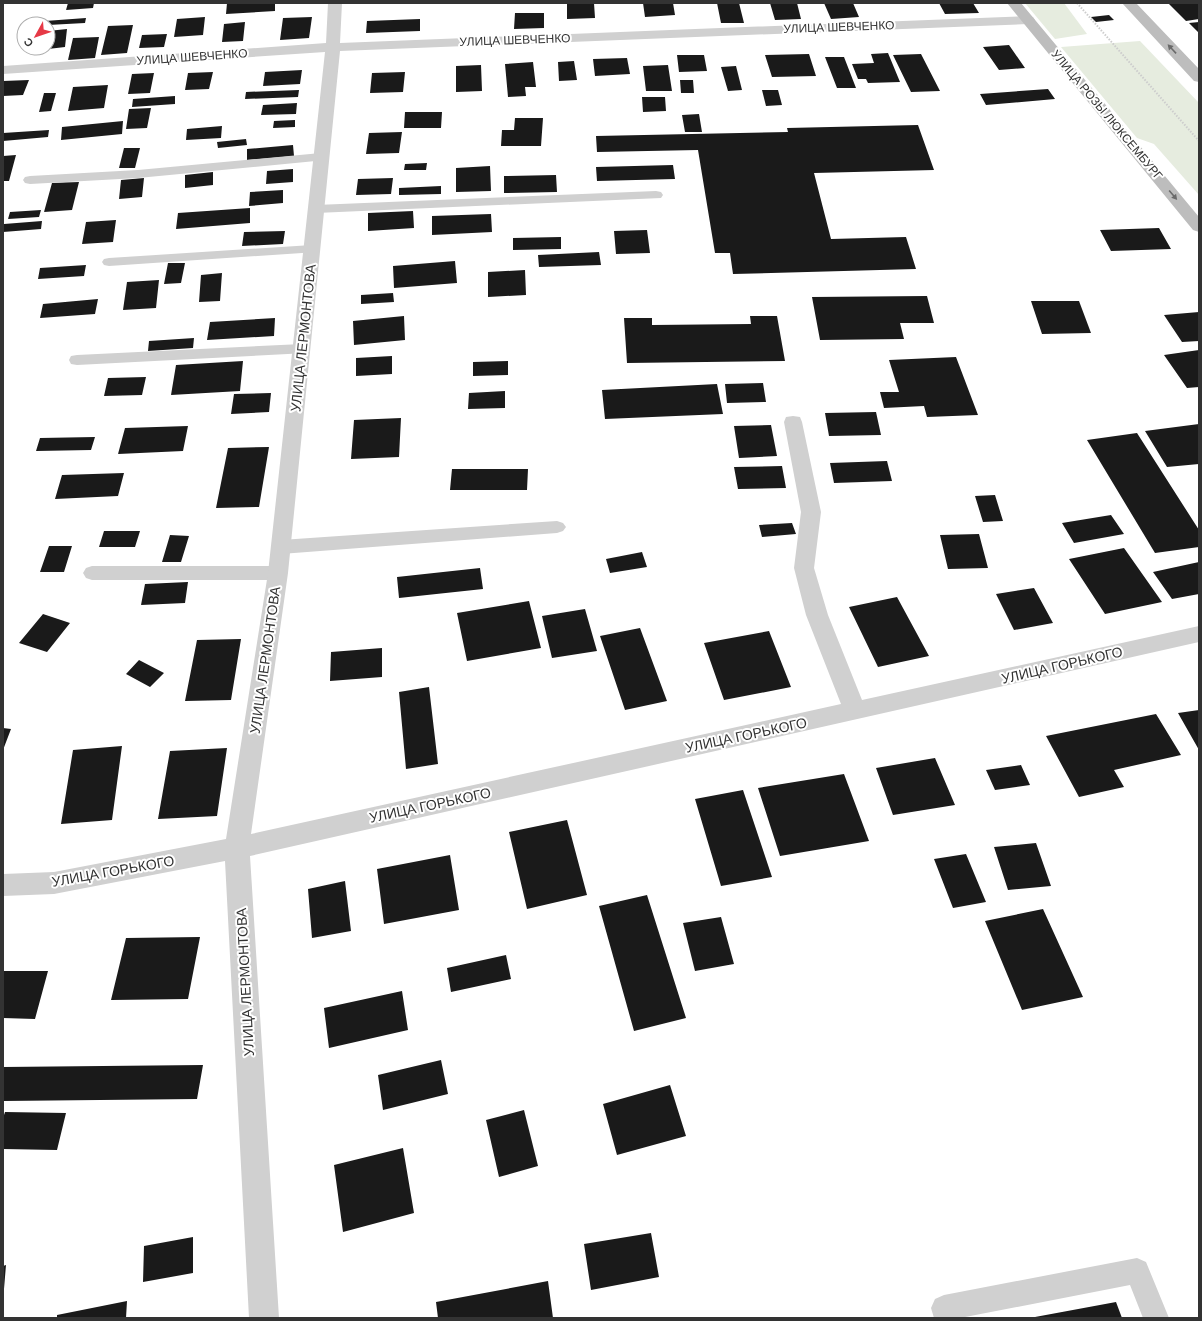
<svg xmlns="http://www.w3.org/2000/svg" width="1202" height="1321" viewBox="0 0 1202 1321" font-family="'DM Sans',sans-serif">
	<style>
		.green { fill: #e6ecdf }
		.building { fill: #1a1a1a }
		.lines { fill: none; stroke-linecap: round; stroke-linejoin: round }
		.path { stroke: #cdcdcd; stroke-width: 2; stroke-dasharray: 1.5 1.5; stroke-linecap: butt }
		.service { fill: #d0d0d0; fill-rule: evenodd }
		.minor { fill: #d0d0d0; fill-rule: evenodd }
		.secondary { fill: #bdbdbd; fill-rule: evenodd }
		.oneway { fill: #6a6a6a }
		.labels { text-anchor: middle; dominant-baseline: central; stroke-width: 4; stroke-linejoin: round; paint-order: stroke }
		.far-street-label { font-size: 12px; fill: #333; stroke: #fff }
		.street-label { font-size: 14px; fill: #333; stroke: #fff }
	</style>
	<rect width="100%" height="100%" fill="#fff"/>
	<!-- green -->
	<path class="green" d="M1025,3H1064L1087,34L1055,39Z
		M1140,41L1199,103V195L1154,144L1137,138L1061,47Z"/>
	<!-- building -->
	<path class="building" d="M68,3H94L93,8L66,10Z
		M227,3H275V11L226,14Z
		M567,3H594L595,18L567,19Z
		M643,3H673L675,15L645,17Z
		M717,3H739L744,23H721Z
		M770,3H797L801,19L775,20Z
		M824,3H853L859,17L831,19Z
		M939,3H973L979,13L945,14Z
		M1176,3H1199V19L1186,21L1169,4Z
		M515,13H544V28L514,29Z
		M1109,15L1114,20L1096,22L1091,17Z
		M205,17L203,35L174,37L177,19Z
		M312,17L309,38L280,40L283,18Z
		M86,18L85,23L48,25V24H45V21Z
		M420,19V31L366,33L367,21Z
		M245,22L243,41L222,42L224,24Z
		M1199,22V33L1189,23Z
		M133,25L127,53L101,55L108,26Z
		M67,29L65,47L48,49V31Z
		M167,34L164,47L139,48L142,35Z
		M99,37L95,58L68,60L73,38Z
		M1009,45L1025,68L999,70L983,47Z
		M888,53L900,82L868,83L866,79H858L852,64L874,63L871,54Z
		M809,54L816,76L772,77L765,55Z
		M921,54L940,91L911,92L893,55Z
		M677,55H704L707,71L679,72Z
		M825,57H844L856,88H837Z
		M627,58L630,74L595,76L593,59Z
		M574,61L577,80L559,81L558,62Z
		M533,62L536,87H525L526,96L508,97L505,64Z
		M481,65L482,91L456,92V66Z
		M668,65L672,91H646L643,66Z
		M736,66L742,90L728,91L721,67Z
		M302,70L300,84L263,86L265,72Z
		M213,72L209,89L185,90L188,73Z
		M405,72L403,92L370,93L372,73Z
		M154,73L150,93L128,94L132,74Z
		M29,80L23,95L3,96V81Z
		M680,80H693L694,93H681Z
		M108,85L104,108L68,111L73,87Z
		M1048,89L1055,99L986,105L980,94Z
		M299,90L298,97L245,99L246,92Z
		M762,90H778L782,105L766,106Z
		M44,93H56L51,111L39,112Z
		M175,96V104L132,107L133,99Z
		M642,97H665L666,111L643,112Z
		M297,103L296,114L261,115L263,105Z
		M151,108L147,128L126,129L129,109Z
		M405,112H442L441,128H404Z
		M699,114L702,132H685L682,115Z
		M515,118H543L541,146H501L502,130H514Z
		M295,120V127L273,128L274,121Z
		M123,121L122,134L61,140L62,127Z
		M918,125L934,170L814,173L831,239L906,237L916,269L733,274L730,253H715L698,150L597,152L596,136L788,132L787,128Z
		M222,126L221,138L186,140L187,129Z
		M49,130L48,137L3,141V133Z
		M402,132L399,153L366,154L369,133Z
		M246,139L247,145L218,148L217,142Z
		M293,145L294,156L247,160V149Z
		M124,148H140L135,168H119Z
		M16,155L9,181H3V156Z
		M427,163L426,170H404L405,164Z
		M673,165L675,179L597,181L596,167Z
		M490,166L491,191L456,192V168Z
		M293,169V182L266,184L267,171Z
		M213,172V185L185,188V175Z
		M556,175L557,192L504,193V176Z
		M144,178L142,197L119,199L121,180Z
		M393,178L391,194L356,195L358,179Z
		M79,182L72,210L44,212L52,183Z
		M441,186V194L399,195V188Z
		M283,190V203L249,206L250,192Z
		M250,208V223L176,229L178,213Z
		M41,210L39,217L8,219L10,212Z
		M413,211L414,228L368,231V213Z
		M491,214L492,232L432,235V216Z
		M116,220L113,242L82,244L86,222Z
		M42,221L41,229L3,232L4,224Z
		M1159,228L1171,249L1111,251L1100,230Z
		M647,230L650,253L616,254L614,231Z
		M285,231L283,244L242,246L244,232Z
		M561,237V249L513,250V238Z
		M599,252L601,265L539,267L538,255Z
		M455,261L457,283L394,288L393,266Z
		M168,263H185L181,283L164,284Z
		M86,265L84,276L38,279L40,268Z
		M525,270L526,295L488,297V272Z
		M222,273L220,301L199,302L201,275Z
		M159,280L156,308L123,310L127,282Z
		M393,293L394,302L361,304V295Z
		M927,296L934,323H900L904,339L820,340L812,297Z
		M98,299L95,314L40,318L43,304Z
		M1031,301H1079L1091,333L1042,334Z
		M1199,312V341L1182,342L1164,315Z
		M404,316L405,340L354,345L353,321Z
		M750,316H777L785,361L627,363L624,318H652V325L751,324Z
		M275,318L274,336L207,340L210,322Z
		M194,338L193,348L148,351L149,341Z
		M1199,350V387L1187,388L1164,355Z
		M392,356V374L356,376V358Z
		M956,357L978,415L927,417L924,406L884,408L880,392H899L889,360Z
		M243,361L240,391L171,395L176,365Z
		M508,361V375L473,376V362Z
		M146,377L142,395L104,396L108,378Z
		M763,383L766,402L727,403L725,384Z
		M717,384L723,414L605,419L602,390Z
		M505,391V408L468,409L469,393Z
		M271,393L269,412L231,414L234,394Z
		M876,412L881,435L829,436L825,413Z
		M401,418L399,457L351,459L354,420Z
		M1199,424V464L1167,467L1145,431Z
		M771,425L777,456L739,458L734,426Z
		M188,426L183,451L118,454L125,428Z
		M1137,433L1199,530V547L1155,553L1087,440Z
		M95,437L91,450L36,451L40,438Z
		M269,447L259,507L216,508L228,448Z
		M887,461L892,481L834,483L830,463Z
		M782,466L786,488L738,489L734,467Z
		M452,469H528L527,490H450Z
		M124,473L118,496L55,499L62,475Z
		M995,495L1003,521L983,522L975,496Z
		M1111,515L1124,534L1074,543L1062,523Z
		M792,523L796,534L762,537L759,525Z
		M104,531H140L135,547H99Z
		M979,534L988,568L948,569L940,535Z
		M170,535L189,536L181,562H162Z
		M49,546H72L64,572H40Z
		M1124,548L1162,602L1105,614L1069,559Z
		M642,552L647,567L610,573L606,559Z
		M1199,562V594L1172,599L1153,572Z
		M480,568L483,589L399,598L397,577Z
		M188,582L185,603L141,605L145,584Z
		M1034,588L1053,623L1014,630L996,594Z
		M897,597L929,656L878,667L849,607Z
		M529,601L541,648L467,661L457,613Z
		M585,609L597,651L552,658L542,616Z
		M43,614L70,623L47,652L19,643Z
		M640,628L667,701L625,710L600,636Z
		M769,631L791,687L724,700L704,643Z
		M241,639L231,700L185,701L197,640Z
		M382,648V677L330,681L331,652Z
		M139,660L164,673L150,687L126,674Z
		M429,687L438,764L406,769L399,692Z
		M1199,710V750L1178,713Z
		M1156,714L1181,755L1114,770L1124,787L1079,797L1046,736Z
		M3,728L11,729L3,750Z
		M122,746L112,820L61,824L73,750Z
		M227,748L217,816L158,819L170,751Z
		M935,758L955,805L893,815L876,768Z
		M1021,765L1030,785L995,790L986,770Z
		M844,774L869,841L780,856L758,788Z
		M743,790L772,877L721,886L695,799Z
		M567,820L587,895L527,909L509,832Z
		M1036,843L1051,886L1008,890L994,847Z
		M966,854L986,902L953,908L934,859Z
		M450,855L459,910L384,924L377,869Z
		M345,881L351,931L312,938L308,889Z
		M647,895L686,1018L634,1031L599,906Z
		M1043,909L1083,997L1022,1010L985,921Z
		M721,917L734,964L695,971L683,923Z
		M200,937L188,999L111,1000L126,938Z
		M506,955L511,979L451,992L447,968Z
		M3,971H48L35,1019L3,1018Z
		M402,991L408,1030L329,1048L324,1008Z
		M441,1060L448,1094L383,1110L378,1075Z
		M203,1065L197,1099L3,1101V1067Z
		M670,1085L686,1136L617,1155L603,1104Z
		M524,1110L538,1166L499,1177L486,1120Z
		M5,1112L66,1113L57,1150L3,1149V1118Z
		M403,1148L414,1213L343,1232L334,1165Z
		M651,1233L659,1277L591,1290L584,1244Z
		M193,1237V1273L143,1282L144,1246Z
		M6,1265L4,1289H3V1266Z
		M548,1281L553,1318H438L436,1302Z
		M127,1301L126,1318H57V1315Z
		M1116,1302L1122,1318H1035V1317Z"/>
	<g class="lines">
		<!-- path -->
		<path class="path" d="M1077,3L1199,141"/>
		<!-- service -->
		<path class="service" d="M321,153L326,154L328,157L326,160L138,178L30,184L25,183L23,180L25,177L30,176L138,170Z
			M656,191L661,192L663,195L661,198L316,213L311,212L309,209L311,206L316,205Z
			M312,245L317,246L319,249L317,252L109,266L104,265L102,262L104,259L109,258Z
			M302,344L307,345L310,349L307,353L77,365L71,364L69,360L71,356L77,355Z
			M557,521L563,523L566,527L563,531L557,533L281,554L275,552L272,547L275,542L281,540Z
			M92,566H278L284,568L287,573L284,578L278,580H92L86,578L83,573L86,568Z
			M1137,1258L1146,1262L1169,1318H1143L1130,1285L960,1318H934L931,1308L935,1299L944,1295Z"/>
		<!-- minor -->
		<path class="minor" d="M328,3H342L340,43L1028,16L1033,17L1035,20L1033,23L1028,24L340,51L288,573L251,834L841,704L806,615L794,568L801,512L784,422L786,417L793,416L800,417L802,422L821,512L814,568L828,615L862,700L1199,626V642L250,856L279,1318H249L225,861L54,894L3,896V874L54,872L226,839L268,573L325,52L3,74V66L326,43Z"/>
		<!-- secondary -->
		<path class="secondary" d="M1007,3H1021L1199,217V232L1193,230Z
			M1122,3H1136L1199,69V82L1194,81Z"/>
	</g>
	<!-- one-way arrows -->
	<defs><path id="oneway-solid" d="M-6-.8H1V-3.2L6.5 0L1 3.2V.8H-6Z"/></defs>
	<g class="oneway">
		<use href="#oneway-solid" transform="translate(1172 49) rotate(-133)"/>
		<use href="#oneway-solid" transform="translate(1173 195) rotate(50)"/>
	</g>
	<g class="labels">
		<!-- far-street labels -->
		<g class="far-street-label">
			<text transform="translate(839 27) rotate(-2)">УЛИЦА ШЕВЧЕНКО</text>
			<text transform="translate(515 40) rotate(-2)">УЛИЦА ШЕВЧЕНКО</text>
			<text transform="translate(192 57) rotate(-4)">УЛИЦА ШЕВЧЕНКО</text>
			<text transform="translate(1107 115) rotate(50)">УЛИЦА РОЗЫ ЛЮКСЕМБУРГ</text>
		</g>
		<!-- street labels -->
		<g class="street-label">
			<text transform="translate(303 338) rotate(-84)">УЛИЦА ЛЕРМОНТОВА</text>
			<text transform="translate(265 660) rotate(-82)">УЛИЦА ЛЕРМОНТОВА</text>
			<text transform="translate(1062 665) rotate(-13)">УЛИЦА ГОРЬКОГО</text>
			<text transform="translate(746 735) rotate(-12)">УЛИЦА ГОРЬКОГО</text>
			<text transform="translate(430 805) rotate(-12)">УЛИЦА ГОРЬКОГО</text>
			<text transform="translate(113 871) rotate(-10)">УЛИЦА ГОРЬКОГО</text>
			<text transform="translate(245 982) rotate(-93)">УЛИЦА ЛЕРМОНТОВА</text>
		</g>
	</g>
	<!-- border -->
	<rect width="1202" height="1321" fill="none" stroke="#333333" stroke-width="8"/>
	<!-- north arrow -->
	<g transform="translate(36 36) rotate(230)"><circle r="19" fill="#ffffff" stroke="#adadad"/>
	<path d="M0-3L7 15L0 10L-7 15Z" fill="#e63946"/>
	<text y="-6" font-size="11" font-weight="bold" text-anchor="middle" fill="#333333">С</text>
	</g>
</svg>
